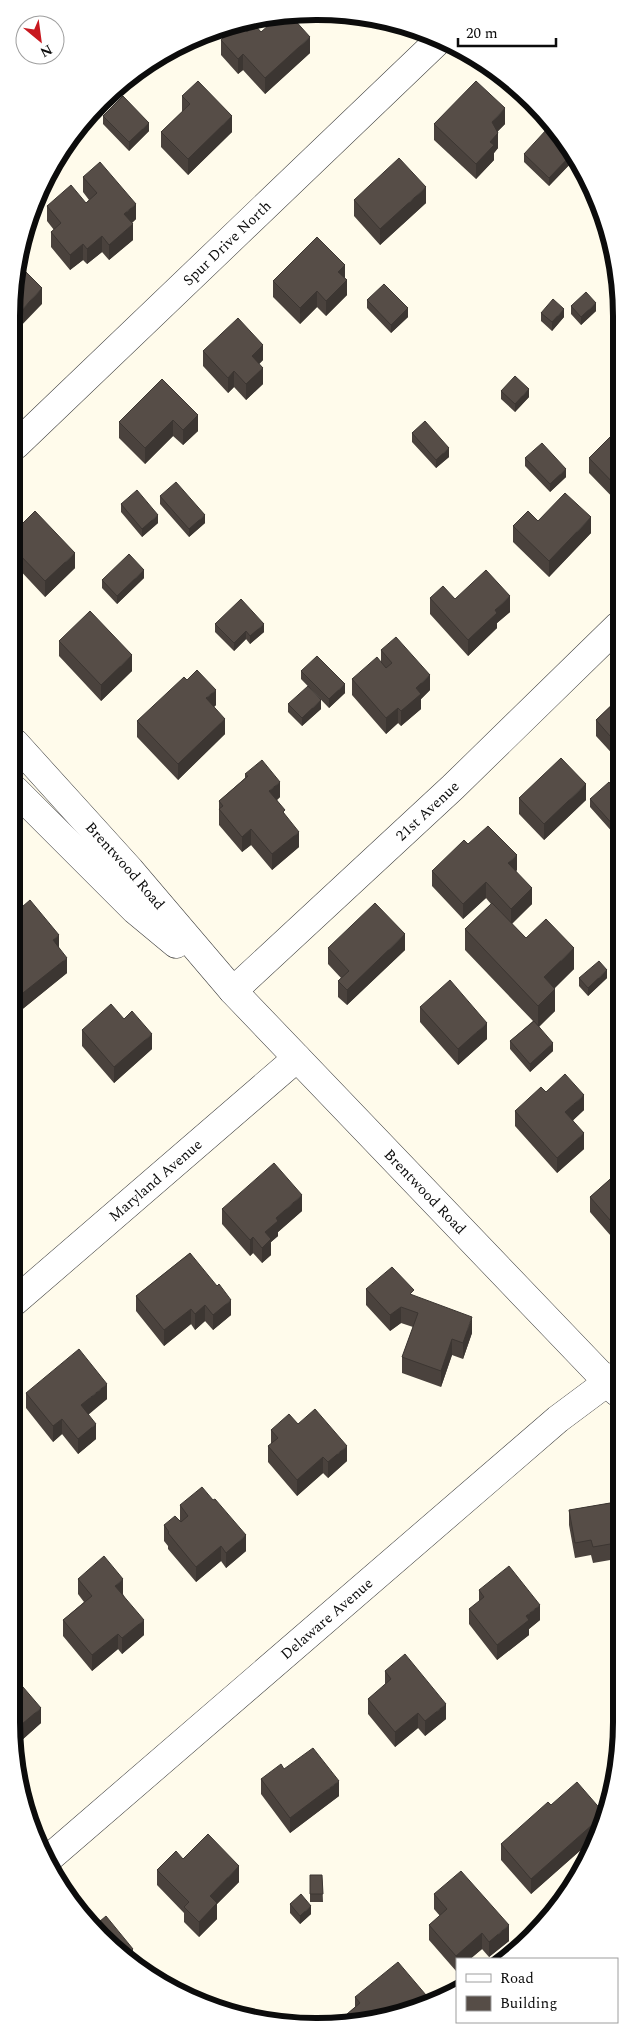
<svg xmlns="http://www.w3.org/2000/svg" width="633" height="2038" viewBox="0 0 633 2038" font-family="Spectral,serif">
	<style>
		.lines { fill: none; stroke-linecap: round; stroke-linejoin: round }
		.minor-casing { stroke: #3f3f3f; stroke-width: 29 }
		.minor { stroke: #fff; stroke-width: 28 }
		.wall { fill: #4a423d }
		.shaded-wall { fill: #3c3632 }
		.building { fill: #564d47; stroke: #3c3632 }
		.labels { text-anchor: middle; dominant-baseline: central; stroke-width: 5; stroke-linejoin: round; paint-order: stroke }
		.street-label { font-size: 15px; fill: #0c0c0c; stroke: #fff }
		.rim { fill: none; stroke: #0c0c0c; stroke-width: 6 }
	</style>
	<rect width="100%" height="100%" fill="#fffbeb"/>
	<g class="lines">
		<!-- minor casing -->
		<g class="minor-casing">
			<g id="minor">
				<path id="s1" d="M16,445L438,41"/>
				<path id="s2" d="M15,743L130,870L233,991L617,1392"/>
				<path d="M15,790L135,910L176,944"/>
				<path id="s3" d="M233,991L453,787L618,626"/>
				<path id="s4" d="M13,1303L297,1058"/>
				<path id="s5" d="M48,1859L558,1419L617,1375"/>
			</g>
		</g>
		<!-- minor -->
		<use href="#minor" class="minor"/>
	</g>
	<!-- wall -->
	<path class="wall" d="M247,32H261L310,53L265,94L243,70L238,74L221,55V40Z
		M182,96L232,132L188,175L161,147V132L182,112Z
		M103,116L149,131L129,151L103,124Z
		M434,124H505L498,131V148L494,153V160L476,179L434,140Z
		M524,154L572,155V162L549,186L524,162Z
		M83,177L136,219L132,223L133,240L109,260L102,252L87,264L83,260L70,270L51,247V232L54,230L47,221V206L86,203L89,200L83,192Z
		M354,200L426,203L380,245L354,216Z
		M345,278L347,295L326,316L317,307L300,324L273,297V281Z
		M367,300L408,317L391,333L367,308Z
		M571,306L596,311L581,325L571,314Z
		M541,313L564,317L552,331L541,321Z
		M203,351L263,360L259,364L263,384L246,400L234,387L228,393L203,366Z
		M162,379L198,431L183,445L173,436L145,464L119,438V422Z
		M501,391L529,397L515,412L501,399Z
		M619,411V428H618V412Z
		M412,433L449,457L436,468L412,442Z
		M619,443V504L589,473V458Z
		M525,458L566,477L550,492L525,466Z
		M160,496L205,523L189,537L160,504Z
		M121,504L158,523L142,537L121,512Z
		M513,526L591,533L549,577L513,542Z
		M16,530L75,568L45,597L16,566Z
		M144,578L117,604L102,588V580Z
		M430,598L455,599L510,612L497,623V628L468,656L430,614Z
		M215,624L264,632L250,644L246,639L234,651L215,632Z
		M59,641L132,671L101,701L59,656Z
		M381,650L430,690L421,699V709L401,726L398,723L386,734L352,695V679L381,663Z
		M301,671L345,693L329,708L301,679Z
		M187,680L216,705L214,707L225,734L178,780L137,737V721Z
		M618,699V760L596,736V720Z
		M288,704L321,709L302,726L288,712Z
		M245,774L280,797L277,800L285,815L299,847L272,870L251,845L242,852L219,825V801L245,778Z
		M618,793V833L615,835L590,807V799Z
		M519,798L586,800L544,840L519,814Z
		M468,844L517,870L516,871L532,904L512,924L526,938L574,969L554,988L555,1011L539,1027L553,1051L530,1072L510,1049V1041L533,1021L465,950V929L491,904L486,898L463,919L432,886V871Z
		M15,913L59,948L67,973L14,1016Z
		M328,948L405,950L347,1005L338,997V981L341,978L328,964Z
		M579,978H607L588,996L579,986Z
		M420,1007L487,1039L458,1065L420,1022Z
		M124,1019L152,1049L114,1083L82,1046V1030Z
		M546,1092L584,1110L573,1120L584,1149L557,1173L515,1126V1111Z
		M617,1173V1243L590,1212V1197Z
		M222,1209L302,1211L278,1232V1236L271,1242V1255L262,1263L253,1253L250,1256L222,1224Z
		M190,1253L231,1315L213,1330L205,1321L195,1330L191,1324L164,1346L136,1311V1296Z
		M366,1289L414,1296L472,1333L463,1359L452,1355L441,1387L402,1373V1357L413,1327L401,1323L390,1331L366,1305Z
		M26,1393L107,1399L88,1414L96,1439L78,1454L62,1434L53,1442L26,1408Z
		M298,1424L347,1461L328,1478L323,1473L297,1496L268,1462V1446L271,1444V1430Z
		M616,1502V1559L593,1563L591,1555L575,1558L569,1525V1510Z
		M180,1505L246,1551L226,1568L221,1561L196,1582L168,1549V1546L164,1541V1525L180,1521Z
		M78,1579L123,1594L144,1635L122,1654L118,1649L92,1671L63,1636V1620L84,1602L78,1594Z
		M479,1590L540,1620L529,1629V1635L497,1660L469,1624V1609L479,1602Z
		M385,1671L446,1719L425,1736L418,1728L395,1747L368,1714V1699L385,1685Z
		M11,1673L41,1723L22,1740L17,1734L14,1737L11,1722Z
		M284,1769L339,1796L290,1833L261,1794V1779Z
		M551,1805L603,1812L591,1841L531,1894L501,1860V1844Z
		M183,1859L239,1882L217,1904V1919L199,1937L184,1922V1913L157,1885V1870Z
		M310,1875H322L323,1902H310Z
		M434,1894L509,1941L489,1957L482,1949L456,1971L429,1940V1925L440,1916L434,1909Z
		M290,1904L311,1914L300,1924L290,1913Z
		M355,1997L426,2002L396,2016L347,2020V2014L355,2007Z"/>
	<!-- shaded-wall -->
	<path class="shaded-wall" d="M310,37V53L265,94V78Z
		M243,54V70L238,74V59Z
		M505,108V124L492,137V122Z
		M232,116V132L188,175V159Z
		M149,123V131L129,151V142Z
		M498,133V148L494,153V160L476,179V164L490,142Z
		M572,154V162L549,186V178Z
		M426,187V203L380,245V229Z
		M136,204V219L124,230V214Z
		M133,224V240L109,260V245Z
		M102,236V252L87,264V249Z
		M83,244V260L70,270V255Z
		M345,265V280L338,272Z
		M347,280V295L326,316V301Z
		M42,288V304L17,330V315Z
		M317,291V307L300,324V308Z
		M596,303V311L581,325V317Z
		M408,308V317L391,333V325Z
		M564,309V317L552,331V322Z
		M263,345V360L252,371V356Z
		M263,368V384L246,400V384Z
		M234,371V387L228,393V378Z
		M529,389V397L515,412V404Z
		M198,415V431L183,445V430Z
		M173,420V436L145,464V448Z
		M449,448V457L436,468V460Z
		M566,469V477L550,492V484Z
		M158,515V523L142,537V529Z
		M205,515V523L189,537V529Z
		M591,517V533L549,577V561Z
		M75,553V568L45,597V581Z
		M144,570V578L117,604V596Z
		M510,596V612L497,623V628L468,656V640L495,610Z
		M264,624V632L250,644V636Z
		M246,631V639L234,651V643Z
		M132,655V671L101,701V685Z
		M430,675V690L421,699V709L401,726V711L416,688Z
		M345,684V693L329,708V699Z
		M216,690V705L206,714V698Z
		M321,700V709L302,726V718Z
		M398,708V723L386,734V718Z
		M225,719V734L178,780V764Z
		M280,782V797L269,807V791Z
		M586,784V800L544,840V824Z
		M618,824V833L615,835V827Z
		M251,829V845L242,852V837Z
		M299,832V847L272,870V854Z
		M517,855V870L508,879V863Z
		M486,882V898L463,919V904Z
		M532,888V904L511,924V909Z
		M405,934V950L347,1005V990Z
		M59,935V951L53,940Z
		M574,948V969L544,999V977Z
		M67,958V973L14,1016V1000Z
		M607,970V978L588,996V988Z
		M555,989V1011L538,1027V1006Z
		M487,1023V1039L458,1065V1049Z
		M152,1034V1049L114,1083V1067Z
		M553,1043V1051L530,1072V1064Z
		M584,1095V1110L565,1128V1112Z
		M584,1133V1149L557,1173V1158Z
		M302,1195V1211L278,1232V1236L271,1242V1255L262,1263V1248L265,1232L276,1218Z
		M253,1237V1253L250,1256V1240Z
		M231,1300V1315L213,1330V1315Z
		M205,1305V1321L195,1330V1314Z
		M401,1307V1323L390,1331V1315Z
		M191,1309V1324L164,1346V1330Z
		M472,1317V1333L463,1359V1343Z
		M452,1339V1355L441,1387V1371Z
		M107,1384V1399L81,1421V1405Z
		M62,1419V1434L53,1442V1426Z
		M96,1424V1439L78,1454V1439Z
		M347,1446V1461L328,1478V1462Z
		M323,1457V1473L297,1496V1480Z
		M20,1494V1509L12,1515V1500Z
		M246,1535V1551L226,1568V1553Z
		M221,1546V1561L196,1582V1567Z
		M123,1579V1594L115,1601V1586Z
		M540,1605V1620L529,1629V1635L497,1660V1645L526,1616Z
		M144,1620V1635L122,1654V1638Z
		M118,1634V1649L92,1671V1655Z
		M446,1704V1719L425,1736V1721Z
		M41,1708V1723L22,1740V1724Z
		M418,1713V1728L395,1747V1732Z
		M17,1719V1734L14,1737L12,1723Z
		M339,1781V1796L290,1833V1818Z
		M601,1817L591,1841L531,1894V1879Z
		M239,1866V1882L217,1904V1919L199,1937V1922L210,1896Z
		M311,1906V1914L300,1924V1916Z
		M509,1925V1941L489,1957V1942Z
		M482,1933V1949L470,1959H457L456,1971V1956Z
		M133,1949V1958L127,1954Z
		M426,1995V2002L405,2012Z"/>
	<!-- building -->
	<path class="building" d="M278,17H292L310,37L265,78L243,54L238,59L221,40L237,25L240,24L247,32L255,25L261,32Z
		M198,81L232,116L188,159L161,132L190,104L182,96Z
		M476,81L505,108L492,122L498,133L490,142L494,145L476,164L434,124Z
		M123,96L149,123L129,142L103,116Z
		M547,129L570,151L572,154L549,178L524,154Z
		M399,158L426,187L380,229L354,200Z
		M100,162L136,204L124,214L133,224L109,245L102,236L87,249L83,244L70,255L51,232L61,223L47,206L71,185L86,203L97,193L83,177Z
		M317,237L345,265L338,272L347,280L326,301L317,291L300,308L273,281Z
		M17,263L42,288L17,315Z
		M384,284L408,308L391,325L367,300Z
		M586,292L596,303L581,317L571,306Z
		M553,299L564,309L552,322L541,313Z
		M238,318L263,345L252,356L263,368L246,384L234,371L228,378L203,351Z
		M515,376L529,389L515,404L501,391Z
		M162,379L198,415L183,430L173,420L145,448L119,422Z
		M425,421L449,448L436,460L412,433Z
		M610,437L617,444L619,443V489L589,458Z
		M542,443L566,469L550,484L525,458Z
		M176,482L205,515L189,529L160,496Z
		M137,490L158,515L142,529L121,504Z
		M565,493L591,517L549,561L513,526L528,511L538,521Z
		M35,511L75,553L45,581L16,551V530Z
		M129,554L144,570L117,596L102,580Z
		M486,570L510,596L495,610L497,613L468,640L430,598L443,586L455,599Z
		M241,599L264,624L250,636L246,631L234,643L215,624Z
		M90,611L132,655L101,685L59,641Z
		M396,637L430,675L416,688L421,694L401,711L398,708L386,718L352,679L377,657L386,668L392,663L381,650Z
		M317,656L345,684L329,699L301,671Z
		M197,670L216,690L206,698L225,719L178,764L137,721L184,677L187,680Z
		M308,686L321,700L302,718L288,704Z
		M618,699V745L596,720Z
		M561,758L586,784L544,824L519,798Z
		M262,760L280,782L269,791L285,810L283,812L299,832L272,854L251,829L242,837L219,809L223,806L219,801L248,776L245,774Z
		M609,782L618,793V824L615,827L590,799Z
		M488,826L517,855L508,863L532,888L511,909L486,882L463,904L432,871L464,840L468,844Z
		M30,900L59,935L53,940L67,958L14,1000V952L22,946L14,936L15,913Z
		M375,903L405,934L347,990L338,981L349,971L328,948Z
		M492,903L526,938L546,919L574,948L544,977L555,989L538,1006L465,929Z
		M599,961L607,970L588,988L579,978Z
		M450,980L487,1023L458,1049L420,1007Z
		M111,1004L124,1019L132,1011L152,1034L114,1067L82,1030Z
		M534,1021L553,1043L530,1064L510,1041Z
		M565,1074L584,1095L565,1112L584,1133L557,1158L515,1111L541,1087L546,1092Z
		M274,1163L302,1195L276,1218L278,1221L265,1232L271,1239L262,1248L253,1237L250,1240L222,1209Z
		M617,1173V1228L590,1197Z
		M190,1253L217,1286L219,1284L231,1300L213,1315L205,1305L195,1314L191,1309L164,1330L136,1296Z
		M392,1267L414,1290L410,1294L472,1317L463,1343L452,1339L441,1371L402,1357L418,1313L401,1307L390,1315L366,1289Z
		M79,1349L107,1384L81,1405L96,1424L78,1439L62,1419L53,1426L26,1393Z
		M315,1409L347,1446L328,1462L323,1457L297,1480L268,1446L278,1438L271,1430L289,1414L298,1424Z
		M12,1484L20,1494L12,1500Z
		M202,1487L213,1500L215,1499L246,1535L226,1553L221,1546L196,1567L168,1533L169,1532L164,1525L175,1516L181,1522L188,1516L180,1505Z
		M616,1502V1543L593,1547L591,1540L575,1543L569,1510Z
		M104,1556L123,1579L115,1586L144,1620L122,1638L118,1634L92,1655L63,1620L92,1596L78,1579Z
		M509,1566L540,1605L526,1616L529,1620L497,1645L469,1609L484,1597L479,1590Z
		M405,1654L446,1704L425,1721L418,1713L395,1732L368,1699L391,1679L385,1671Z
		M11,1673L41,1708L22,1724L17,1719L12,1723Z
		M313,1748L339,1781L290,1818L261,1779L281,1764L284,1769Z
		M577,1782L603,1812L601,1817L531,1879L501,1844L548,1802L551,1805Z
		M208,1834L239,1866L210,1896L217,1903L199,1922L184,1907L189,1902L157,1870L176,1851L183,1859Z
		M461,1871L509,1925L489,1942L482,1933L456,1956L429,1925L447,1909L434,1894Z
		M310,1875H322L323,1894H310Z
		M301,1894L311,1906L300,1916L290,1904Z
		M106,1916L133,1949L127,1954L93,1927Z
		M398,1962L426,1995L405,2012L396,2016L351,2019L347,2014L360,2003L355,1997Z
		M294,2018L298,2023H288Z"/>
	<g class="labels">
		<!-- street labels -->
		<g class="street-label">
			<text stroke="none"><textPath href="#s1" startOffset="292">Spur Drive North</textPath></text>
			<text stroke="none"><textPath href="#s3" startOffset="265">21st Avenue</textPath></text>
			<text stroke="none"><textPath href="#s2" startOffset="165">Brentwood Road</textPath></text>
			<text stroke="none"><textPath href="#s4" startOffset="188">Maryland Avenue</textPath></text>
			<text stroke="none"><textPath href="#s2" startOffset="608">Brentwood Road</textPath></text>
			<text stroke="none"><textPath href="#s5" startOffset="368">Delaware Avenue</textPath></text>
		</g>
	</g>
	<!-- crop -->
	<path d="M0 0H633V2038H0ZM316 20H317A296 296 0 0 1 613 316V1722A296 296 0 0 1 317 2018H316A296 296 0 0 1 20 1722V316A296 296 0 0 1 316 20Z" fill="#fff" fill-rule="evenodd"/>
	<path class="rim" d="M316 20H317A296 296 0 0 1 613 316V1722A296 296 0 0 1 317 2018H316A296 296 0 0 1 20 1722V316A296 296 0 0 1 316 20Z"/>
	<!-- legend -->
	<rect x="456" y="1958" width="162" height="65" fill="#ffffff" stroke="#9e9e9e"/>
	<rect x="466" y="1974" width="25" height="8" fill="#ffffff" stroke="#9e9e9e"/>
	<text x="500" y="1983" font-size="15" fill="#0c0c0c">Road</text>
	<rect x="466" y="1996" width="25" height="15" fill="#564d47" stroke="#9e9e9e"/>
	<text x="500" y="2008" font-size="15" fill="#0c0c0c">Building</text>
	<!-- north arrow -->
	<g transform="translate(40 40) rotate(151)"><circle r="24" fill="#ffffff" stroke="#9e9e9e"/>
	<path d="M0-4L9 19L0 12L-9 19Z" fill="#c8181f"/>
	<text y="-8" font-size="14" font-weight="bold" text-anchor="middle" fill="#0c0c0c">N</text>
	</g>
	<!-- scale -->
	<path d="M458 38v8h98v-8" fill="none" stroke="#0c0c0c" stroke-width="2.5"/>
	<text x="466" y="38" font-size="15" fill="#0c0c0c" stroke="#ffffff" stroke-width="4" paint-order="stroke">20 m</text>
</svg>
